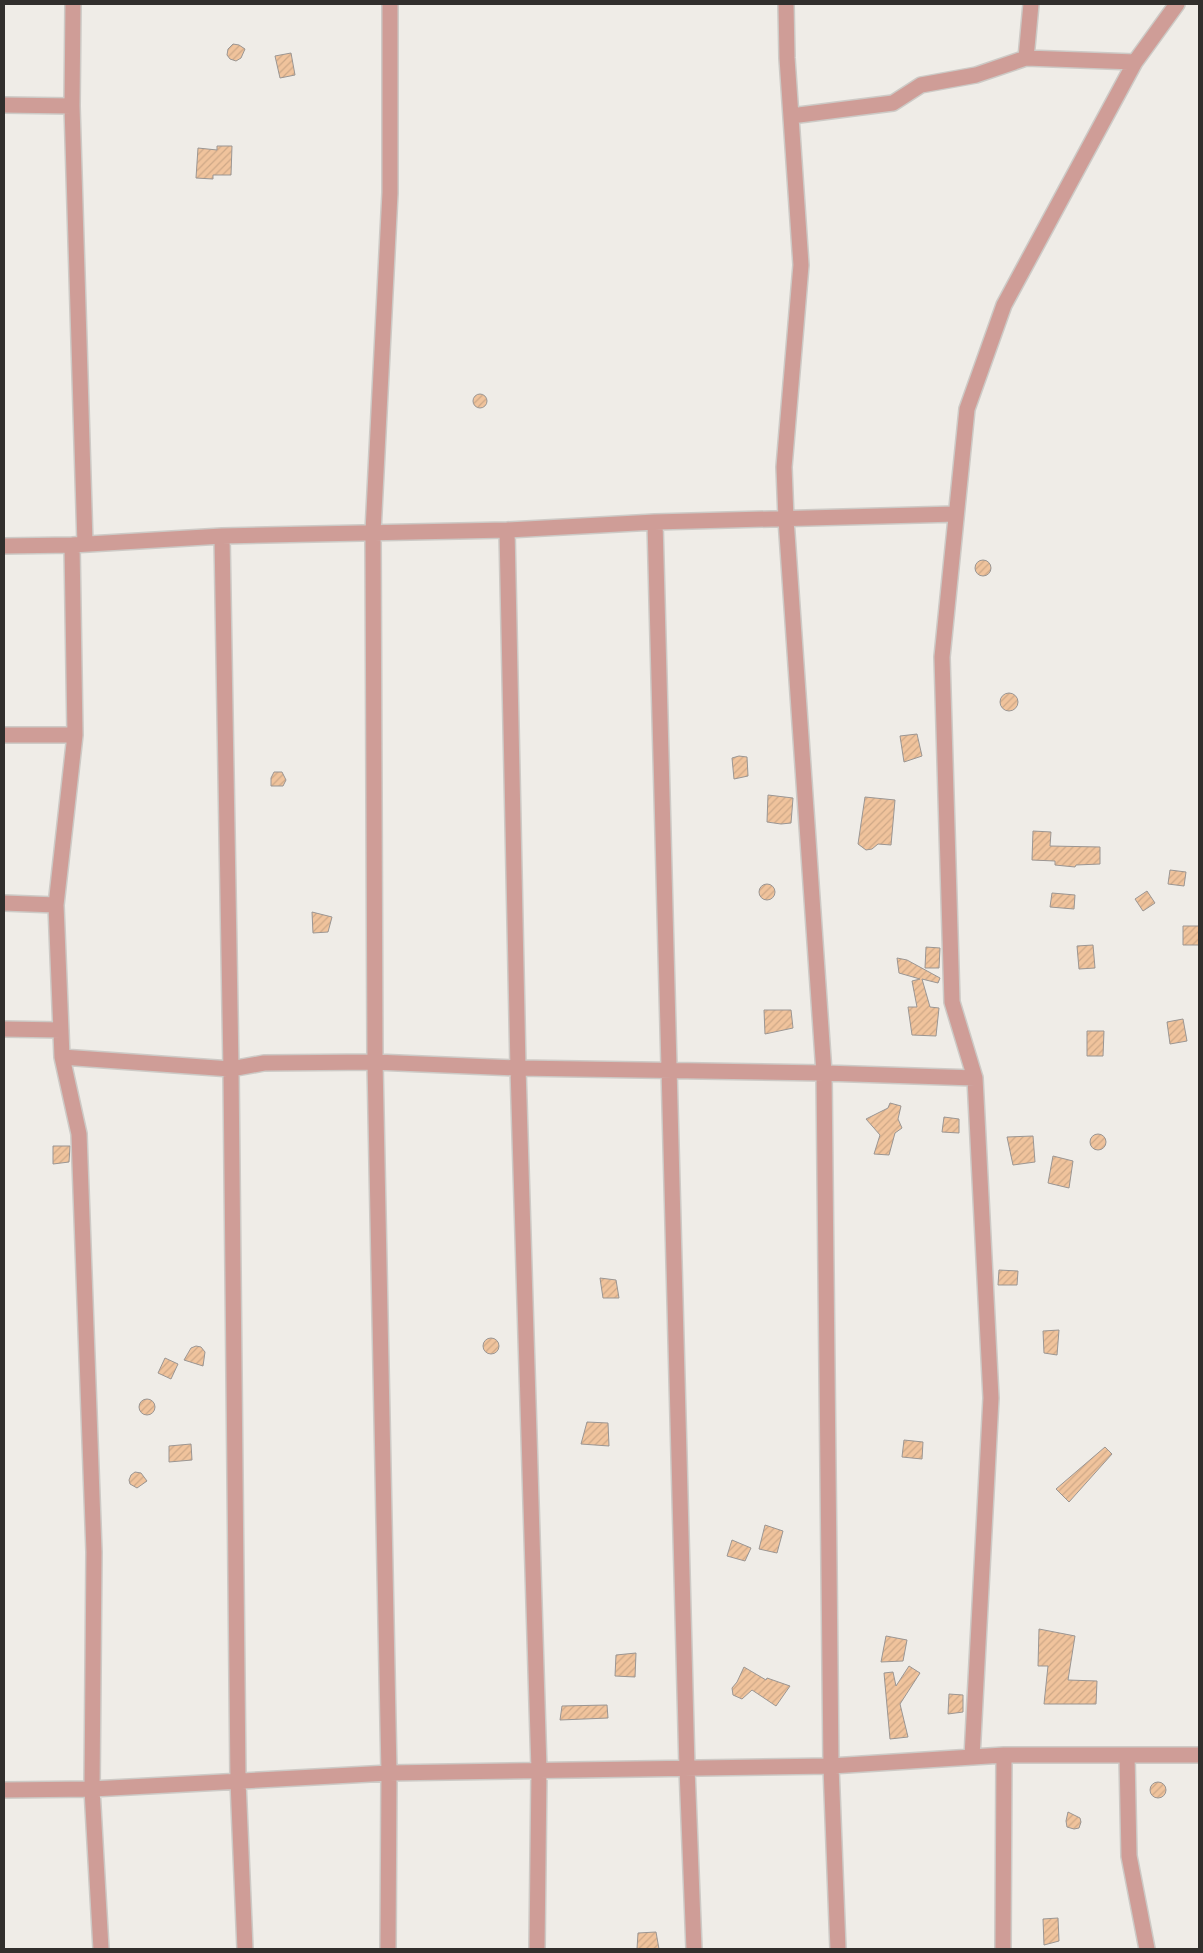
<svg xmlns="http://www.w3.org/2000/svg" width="1203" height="1953" viewBox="0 0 1203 1953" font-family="'PT Serif',serif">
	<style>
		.building { fill: url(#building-hatch); stroke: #9b9693 }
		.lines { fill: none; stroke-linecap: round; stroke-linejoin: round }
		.street-casing { stroke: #cdcac6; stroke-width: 18 }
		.street { stroke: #cf9d97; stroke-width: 15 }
	</style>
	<defs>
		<pattern id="building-hatch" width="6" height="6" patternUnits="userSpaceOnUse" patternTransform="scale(1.25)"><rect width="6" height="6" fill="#f0c39c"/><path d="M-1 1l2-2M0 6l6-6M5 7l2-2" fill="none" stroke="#cea887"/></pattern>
	</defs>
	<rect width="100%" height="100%" fill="#efece7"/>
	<!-- building -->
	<path class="building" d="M233,44L239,45L245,49L241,58L236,61L230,59L227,55L228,49Z
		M291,53L295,75L280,78L275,56Z
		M217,146H232L231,175H213V179L196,178L198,148L217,150Z
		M473 401a7 7 0 1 1 14 0a7 7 0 1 1-14 0Z
		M975 568a8 8 0 1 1 16 0a8 8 0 1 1-16 0Z
		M1000 702a9 9 0 1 1 18 0a9 9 0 1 1-18 0Z
		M917,734L922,756L904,762L900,736Z
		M739,756L747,757L748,776L734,779L732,758Z
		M274,772H282L286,780L283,786H271V778Z
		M768,795L793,798L791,823L781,824L767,822Z
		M865,797L895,800L891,845L878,844L872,849L866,850L858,844Z
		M1033,831L1051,832L1050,846L1100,847V864L1076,865L1075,867L1055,865V861L1032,860Z
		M1170,870L1186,872L1184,886L1168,884Z
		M759 892a8 8 0 1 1 16 0a8 8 0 1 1-16 0Z
		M1147,891L1155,903L1143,911L1135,899Z
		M1052,893L1075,895L1074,909L1050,907Z
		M312,912L332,917L328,932L313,933Z
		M1183,926H1199V945H1183Z
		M1093,945L1095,968L1079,969L1077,946Z
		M926,947L940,948L939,968H925Z
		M897,958L907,960L940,978L938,983L922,979L930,1007L939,1008L936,1036L912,1035L908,1007H917L912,981L920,979L899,973Z
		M764,1010H791L793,1028L765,1034Z
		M1183,1019L1187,1041L1170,1044L1167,1022Z
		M1087,1031H1104L1103,1056H1087Z
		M890,1103L901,1106L898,1119L902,1128L895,1133L889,1155L874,1154L880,1135L866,1119L888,1108Z
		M944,1117L959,1119V1133L942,1132Z
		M1090 1142a8 8 0 1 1 16 0a8 8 0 1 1-16 0Z
		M1033,1136L1035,1162L1013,1165L1007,1137Z
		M53,1146H70L69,1162L53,1164Z
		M1053,1156L1073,1161L1069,1188L1048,1183Z
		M999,1270L1018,1271L1017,1285H998Z
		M600,1278L616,1280L619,1298H603Z
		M1059,1330L1057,1355L1044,1353L1043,1331Z
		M483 1346a8 8 0 1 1 16 0a8 8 0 1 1-16 0Z
		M196,1346L201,1347L205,1352L203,1366L184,1360L191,1348Z
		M165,1358L178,1364L171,1379L158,1373Z
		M139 1407a8 8 0 1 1 16 0a8 8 0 1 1-16 0Z
		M587,1422L608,1423L609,1446L581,1444Z
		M904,1440L923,1442L922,1459L902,1457Z
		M191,1444L192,1460L169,1462V1446Z
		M1105,1447L1112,1454L1069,1502L1056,1489Z
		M135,1472L141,1473L147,1481L137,1488L130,1484L129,1480L131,1475Z
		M765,1525L783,1531L777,1553L759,1549Z
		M732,1540L751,1548L745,1561L727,1556Z
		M1039,1629L1075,1636L1068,1680L1097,1681L1096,1704H1044L1048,1666H1038Z
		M886,1636L907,1640L903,1661L881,1662Z
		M636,1653L635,1677L615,1676L616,1655Z
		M909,1666L920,1673L900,1704L908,1737L890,1739L884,1673L893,1672L896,1686Z
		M744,1667L766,1680L767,1678L790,1686L776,1706L752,1690L742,1699L733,1695L732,1688L737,1682Z
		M949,1694L963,1695V1712L948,1714Z
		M607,1705L608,1718L560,1720L562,1706Z
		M1150 1790a8 8 0 1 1 16 0a8 8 0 1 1-16 0Z
		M1068,1812L1080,1818L1081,1822L1079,1828L1074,1829L1067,1827L1066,1821Z
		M1058,1918L1059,1941L1044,1945L1043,1919Z
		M656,1932L659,1949H637L638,1933Z"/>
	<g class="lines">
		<!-- street casing -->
		<g class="street-casing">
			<path id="street" d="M786,4L787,58L801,265L784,467L786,519L824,1073L831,1766L838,1949
				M1031,4L1026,58L1135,62
				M4,105L72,106L85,544
				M72,106L73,4
				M791,116L893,103L921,85L976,75L1026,58
				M655,522L687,1768L694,1949
				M507,530L518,1068L539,1770L537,1949
				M222,536L231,1069L238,1781L245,1949
				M72,545L75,735L56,905L62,1057L79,1134L94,1552L92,1789L101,1949
				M4,546L72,545L222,536L507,530L655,522L956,514
				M4,735H75
				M4,903L56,905
				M4,1029L61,1030
				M62,1057L231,1069L264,1063L375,1062L518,1068L824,1073L975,1078
				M1127,1755L1129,1856L1147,1949
				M972,1757L991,1398L975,1078L952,1002L942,657L967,409L1004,305L1135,62L1177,4
				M4,1790L92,1789L389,1773L831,1766L1004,1755H1199
				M388,1949L389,1773L375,1062L373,532L390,193V4
				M1003,1949L1004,1755"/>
		</g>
		<!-- street -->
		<use href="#street" class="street"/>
	</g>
	<!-- border -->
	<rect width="1203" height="1953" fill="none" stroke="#312f2d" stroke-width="10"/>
</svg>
